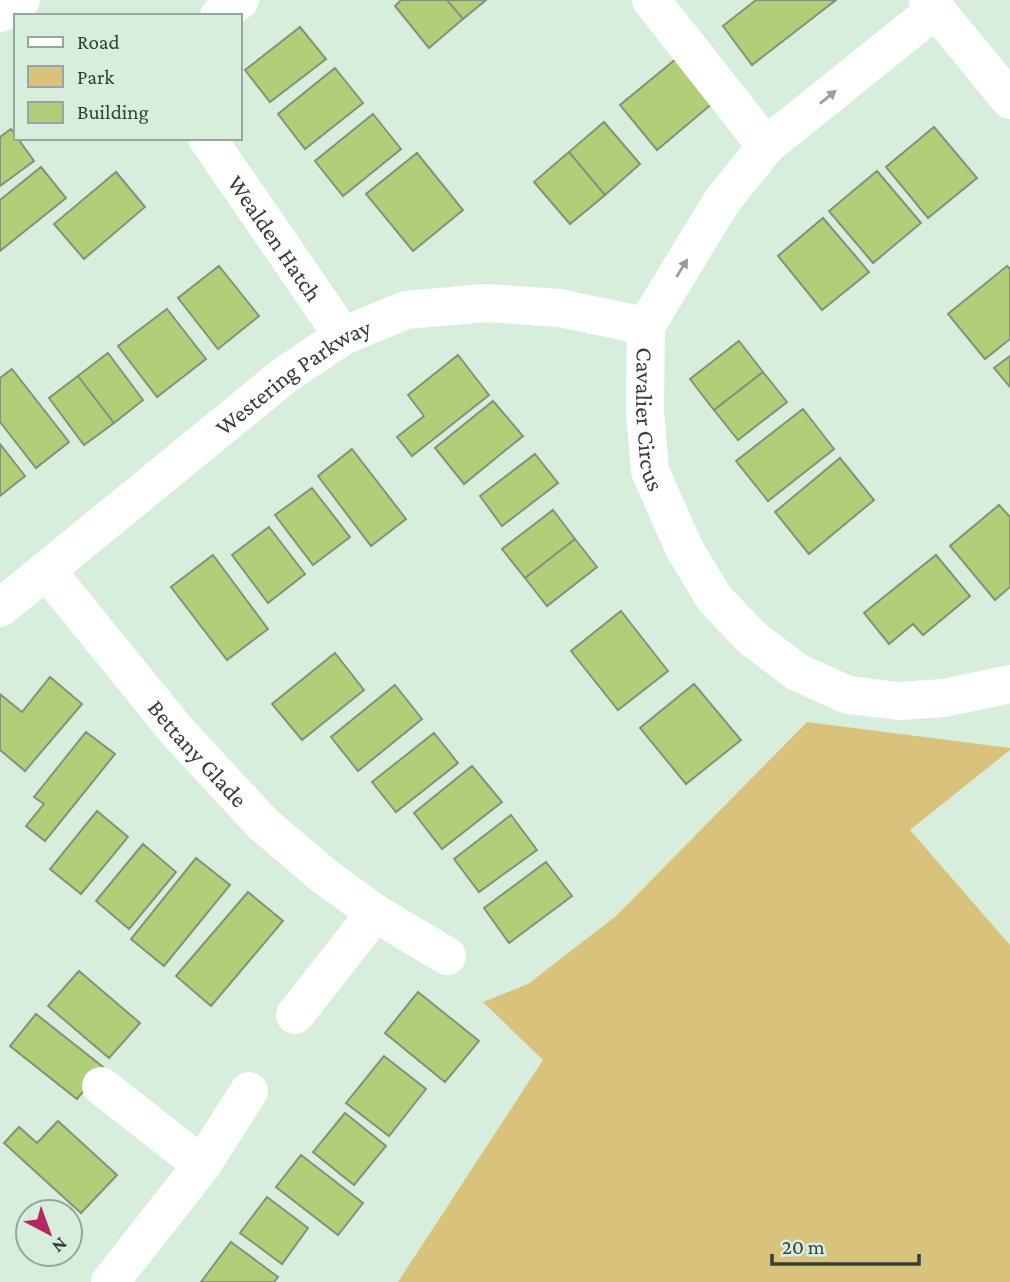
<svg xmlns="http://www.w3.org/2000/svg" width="1010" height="1282" viewBox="0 0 1010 1282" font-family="'Crimson Pro',serif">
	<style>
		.green { fill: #d9c27b }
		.building { fill: #b3ce78; stroke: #88907a; stroke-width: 2 }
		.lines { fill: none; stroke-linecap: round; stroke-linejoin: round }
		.minor { stroke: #fff; stroke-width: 38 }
		.oneway { fill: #9a9e9b }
		.labels { text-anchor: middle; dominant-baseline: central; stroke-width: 5; stroke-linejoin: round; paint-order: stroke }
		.street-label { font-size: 24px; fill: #353e37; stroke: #d7eedd }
	</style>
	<rect width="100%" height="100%" fill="#d7eedd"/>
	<!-- green -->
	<path class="green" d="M807,722L1010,748V750L910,830L1010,945V1282H398L543,1060L483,1002L528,984L616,916Z"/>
	<!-- building -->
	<path class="building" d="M401,0H447L463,19L429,48L395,6Z
		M447,0H486L463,19Z
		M756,0H836L752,65L723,26Z
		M300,27L326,59L270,102L245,70Z
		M676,59L713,103L657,150L620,105Z
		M335,68L363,103L305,149L278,114Z
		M373,114L401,149L343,196L315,161Z
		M604,122L640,164L605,195L569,152Z
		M934,127L977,178L928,218L886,167Z
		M11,129L34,161L0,186V137Z
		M569,152L605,195L570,224L534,182Z
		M417,153L463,210L413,251L366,194Z
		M41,167L66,198L0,251V200Z
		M877,171L921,223L873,263L829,211Z
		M116,172L145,207L84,259L54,224Z
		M823,218L869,272L822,310L778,256Z
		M219,266L259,316L218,349L178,298Z
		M1007,266L1010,269V339L985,359L948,314Z
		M167,309L206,359L157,397L118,346Z
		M739,341L763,372L714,410L690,379Z
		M108,353L143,400L114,423L78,376Z
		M458,355L489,395L412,456L397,437L424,416L408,395Z
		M1010,356V387L994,368Z
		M12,369L69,442L36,468L0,422V378Z
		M763,372L787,402L738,440L714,410Z
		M78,376L114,423L84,445L49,398Z
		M493,401L523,436L464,484L435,448Z
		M803,409L834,449L768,501L736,461Z
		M0,444L25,476L0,496Z
		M352,449L406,519L371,546L318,476Z
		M535,454L558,483L502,526L480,496Z
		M840,458L874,500L809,554L775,512Z
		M312,488L350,537L313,565L275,515Z
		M999,505L1010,517V587L995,600L950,546Z
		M553,510L575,539L525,578L502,549Z
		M269,527L305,574L268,603L232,555Z
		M575,539L597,567L547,606L525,578Z
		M213,555L268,629L227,660L171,587Z
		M936,555L970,596L923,635L913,624L889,644L864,613Z
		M621,611L668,671L618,710L571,651Z
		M335,653L364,690L302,740L272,704Z
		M50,677L82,704L25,771L0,750V694L22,712Z
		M694,684L741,740L686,784L640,728Z
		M395,685L422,719L358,771L331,737Z
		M86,732L115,754L45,841L26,826L44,804L34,797Z
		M434,733L458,763L396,812L372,782Z
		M472,766L502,802L442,849L414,813Z
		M97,811L128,837L81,894L50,869Z
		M511,815L537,850L479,892L454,859Z
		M143,844L176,872L129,929L96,901Z
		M196,858L230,885L164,966L131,939Z
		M546,862L572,896L509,943L484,908Z
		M248,892L283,921L211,1006L176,976Z
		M79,971L140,1023L109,1058L48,1006Z
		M418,992L479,1041L445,1082L385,1033Z
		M36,1014L103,1067L77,1099L10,1046Z
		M384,1056L426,1089L389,1136L346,1103Z
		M345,1113L386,1146L354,1185L313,1152Z
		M58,1121L117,1175L81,1213L4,1143L19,1127L37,1143Z
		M301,1155L363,1203L338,1235L276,1187Z
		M267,1197L308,1228L282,1264L240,1233Z
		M231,1242L278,1277L274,1282H201Z"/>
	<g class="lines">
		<!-- minor -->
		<g class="minor">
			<path d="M651,0L766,146"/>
			<path d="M928,0L1010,100"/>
			<path id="s1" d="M935,10L766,146L722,201L646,326L645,411L650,471L684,548L714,598L752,638L797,672L848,695L899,701L944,698L1010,684"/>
			<path d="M0,13L21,0"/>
			<path d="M219,16L240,0"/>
			<path id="s2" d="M207,138L343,336"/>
			<path id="s3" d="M46,570L176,730L263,824L323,875L375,913L447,956"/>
			<path id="s4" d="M0,608L285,375L343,336L406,310L486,303L559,308L646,326"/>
			<path d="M295,1015L375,913"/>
			<path d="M101,1086L202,1165"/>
			<path d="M110,1282L202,1165L249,1091"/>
		</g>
	</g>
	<!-- one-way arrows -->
	<defs><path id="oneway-solid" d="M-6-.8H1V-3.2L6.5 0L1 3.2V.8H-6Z" transform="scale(1.75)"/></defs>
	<g class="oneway">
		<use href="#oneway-solid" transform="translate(828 97) rotate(-39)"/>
		<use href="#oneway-solid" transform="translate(682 268) rotate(-58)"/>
	</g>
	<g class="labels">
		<!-- street labels -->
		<g class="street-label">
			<text stroke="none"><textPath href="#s2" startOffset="121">Wealden Hatch</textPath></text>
			<text stroke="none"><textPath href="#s4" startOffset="374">Westering Parkway</textPath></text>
			<text stroke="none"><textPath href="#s1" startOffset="527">Cavalier Circus</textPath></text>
			<text stroke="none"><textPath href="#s3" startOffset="238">Bettany Glade</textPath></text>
		</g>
	</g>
	<!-- legend -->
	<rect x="14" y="14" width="228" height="126" fill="#d7eedd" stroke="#96a89b" stroke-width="2"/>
	<rect x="28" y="37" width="35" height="10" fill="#ffffff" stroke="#96a89b" stroke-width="2"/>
	<text x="77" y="49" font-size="21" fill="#353e37">Road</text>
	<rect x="28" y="66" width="35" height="21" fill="#d9c27b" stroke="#96a89b" stroke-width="2"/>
	<text x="77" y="84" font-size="21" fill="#353e37">Park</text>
	<rect x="28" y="102" width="35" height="21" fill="#b3ce78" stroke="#96a89b" stroke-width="2"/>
	<text x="77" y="119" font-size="21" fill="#353e37">Building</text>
	<!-- north arrow -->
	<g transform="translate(49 1233) rotate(139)"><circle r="33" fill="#d7eedd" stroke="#96a89b" stroke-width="2"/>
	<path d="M0-5L12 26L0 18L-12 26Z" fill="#b32865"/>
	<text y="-10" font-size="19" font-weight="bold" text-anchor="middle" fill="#353e37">N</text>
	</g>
	<!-- scale -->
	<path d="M772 1254v10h147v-10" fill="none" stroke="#353e37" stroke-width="3.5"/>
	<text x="782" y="1254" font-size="21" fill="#353e37" stroke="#d7eedd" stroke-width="5" paint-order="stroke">20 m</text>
</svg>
